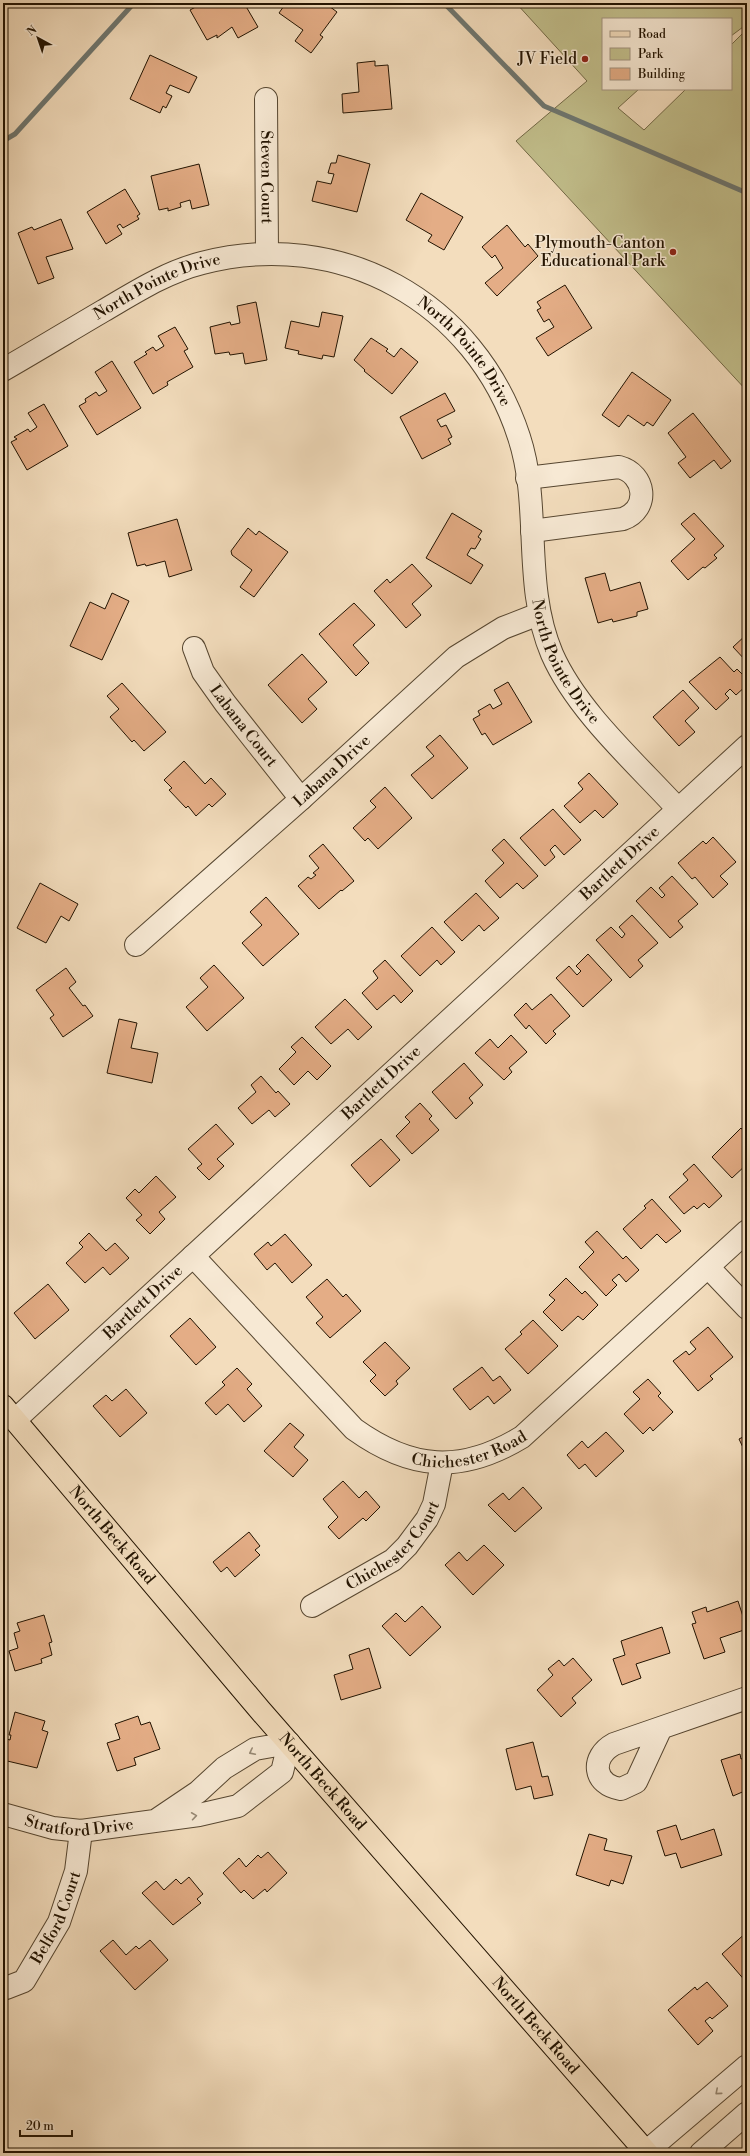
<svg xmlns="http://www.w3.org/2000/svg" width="750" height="2156" viewBox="0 0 750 2156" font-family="'Libre Bodoni',serif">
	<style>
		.green { fill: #c2bf8c; stroke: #726946 }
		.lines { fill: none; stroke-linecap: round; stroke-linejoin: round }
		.stream { stroke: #6e7771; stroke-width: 5 }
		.building { fill: #e4ad86; stroke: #221301 }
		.minor-casing { stroke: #564630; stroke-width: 24 }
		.major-casing { stroke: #221301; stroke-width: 24 }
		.minor { stroke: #f7e9d4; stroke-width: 22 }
		.major { stroke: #f3ddbd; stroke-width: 22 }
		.oneway { stroke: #978975 }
		.poi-dot { fill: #8f2418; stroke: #f7e9d4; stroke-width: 1.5 }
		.labels { text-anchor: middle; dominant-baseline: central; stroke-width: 3; stroke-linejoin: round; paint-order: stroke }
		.poi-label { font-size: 16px; fill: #221301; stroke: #f7e9d4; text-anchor: end }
		.street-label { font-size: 16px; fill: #221301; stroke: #f7e9d4 }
	</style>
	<rect width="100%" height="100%" fill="#f3ddbd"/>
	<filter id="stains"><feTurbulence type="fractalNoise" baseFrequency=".005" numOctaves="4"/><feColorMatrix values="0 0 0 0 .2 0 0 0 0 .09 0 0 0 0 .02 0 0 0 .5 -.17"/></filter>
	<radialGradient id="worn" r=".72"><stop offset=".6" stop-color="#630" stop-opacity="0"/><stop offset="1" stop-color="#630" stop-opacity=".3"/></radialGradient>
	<!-- green -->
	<path class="green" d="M516,3H747V24L731,36V19H603V89H639L618,108L644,130L686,89H731V45L747,29V391L516,141L587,81Z"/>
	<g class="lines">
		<!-- stream -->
		<path class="stream" d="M444,3L544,106L747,193
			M3,141L15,134L134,3"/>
	</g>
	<!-- building -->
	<path class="building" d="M203,3H244L258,27L238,38L232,27L217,38V35L207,40L190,10Z
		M286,3H325L337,12L320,35L323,37L311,53L295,41L303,30L279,13Z
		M150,55L197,77L189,93L170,85L166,93L172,96L166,108L163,106L160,113L130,99Z
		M375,61V66L388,65L392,109L343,113L342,94L359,92L357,63Z
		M338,155L370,164L357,212L312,201L317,181L331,184L334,174L328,173L331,163H336Z
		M199,164L209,205L192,209L190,200L180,203L181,207L168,211V208L159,210L151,176Z
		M125,189L140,214L137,216L139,219L123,228L120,224L117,226L122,234L106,244L87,212Z
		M421,193L463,217L444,250L428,241L432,235L406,220Z
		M61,219L73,249L46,257L54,278L38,284L18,233L32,227L34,230Z
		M507,225L525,247L528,244L538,256L497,296L485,283L503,268L495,255L492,258L482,247Z
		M565,285L592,328L548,356L536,338L554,327L549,319L544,322L537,310L541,308L537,302Z
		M256,302L267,360L245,364L243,353L230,355L229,352L215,354L210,327L230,322L231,325L240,323L237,306Z
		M322,312L343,316L334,357L323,355L322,359L298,354L299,351L285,348L291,321L319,327Z
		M175,327L188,349L184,351L193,367L167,382L168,385L153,394L134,362L147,354L145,352L153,347L156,351L164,346L158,336Z
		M371,338L388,349L386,351L394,357L401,348L418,362L392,394L364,371L365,370L354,360Z
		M112,361L141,408L97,435L79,406L86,402L85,399L96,392L99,396L107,391L95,372Z
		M632,372L671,400L653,426L647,422L644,426L628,415L619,427L602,415Z
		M445,393L455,411L437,420L441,427L446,425L452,437L448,439L451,444L422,459L400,417Z
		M44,404L68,446L27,470L11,442L17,439L14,437L28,429L30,432L37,427L28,413Z
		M693,413L731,461L721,469L714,460L690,478L678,463L686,457L668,433Z
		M452,513L482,531L478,537L481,539L475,549L471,548L467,555L483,565L471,584L426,558Z
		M694,513L724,546L714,555L717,558L705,568L703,567L688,580L671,561L695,539L681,524Z
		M177,519L192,570L169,577L165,561L146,566L145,564L137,566L128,533Z
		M248,528L256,535L259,531L288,552L254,597L240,587L252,570L232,555L231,551Z
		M412,564L432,586L412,604L421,615L406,628L374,591L387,579L390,583Z
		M605,573L610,591L640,582L648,609L637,612V616L613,622L612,619L598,623L585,578Z
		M112,593L129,601L102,660L70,646L90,602L105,609Z
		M354,603L375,625L353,645L369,663L356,676L319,634Z
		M747,634V662L733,647Z
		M302,654L327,682L308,699L317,709L302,723L268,685Z
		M720,657L734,672L737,669L747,679V685L736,695L730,689L725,694L729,698L716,710L689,682Z
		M508,682L532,722L493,745L485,733L482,735L473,719L480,715L478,711L490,704L493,709L502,704L494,690Z
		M122,683L166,732L144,751L134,740L132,742L110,717L119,709L107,696Z
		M683,690L699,708L685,721L695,732L679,746L653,717Z
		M440,735L468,768L432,799L411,775L434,756L426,747Z
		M184,761L205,784L211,778L226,794L212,807L209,804L196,816L188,806L186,808L169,790L172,788L164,780Z
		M589,773L618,804L603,818L595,810L580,823L564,806L583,789L578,783Z
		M385,787L412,818L378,849L368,838L365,841L353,828L376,807L370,801Z
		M747,797V807L742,802Z
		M553,809L581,840L564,855L555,845L550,850L555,857L545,866L520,838Z
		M713,837L736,862L720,876L728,884L713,898L695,877L692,879L678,863L703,841L706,844Z
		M504,839L538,876L523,889L517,883L500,898L485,881L504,863L492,850Z
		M323,844L354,881L342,891L341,890L319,909L298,886L308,877L311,879L316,875L313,873L319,868L309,856Z
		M672,876L698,904L678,921L683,927L670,938L636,901L651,887L662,898L665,895L659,888Z
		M40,883L78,904L69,921L61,916L46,943L17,928Z
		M476,893L499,918L484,931L479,925L462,941L444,922Z
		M266,897L299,934L263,966L242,943L262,925L250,912Z
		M632,915L658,943L638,960L643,966L630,978L596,940L611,927L622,938L625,934L619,927Z
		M432,927L455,952L441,965L437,960L420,976L401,956Z
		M588,954L612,980L583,1007L556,978L569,966L577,975L581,971L576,966Z
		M385,960L413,991L401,1003L394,995L377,1010L362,993L378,978L373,971Z
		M214,965L244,998L207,1031L186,1007L208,987L200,978Z
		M66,968L76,982L69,988L83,1006L85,1005L93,1016L63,1037L50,1018L54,1015L36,990Z
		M551,994L570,1016L553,1031L556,1034L546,1044L529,1025L526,1029L514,1015L526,1003L532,1010Z
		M345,999L372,1027L358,1040L348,1029L331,1044L315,1027Z
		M119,1019L137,1023L131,1048L158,1053L152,1083L107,1073Z
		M511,1035L527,1052L509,1068L512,1072L504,1080L475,1053L490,1039L498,1048Z
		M302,1037L331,1066L317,1080L308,1071L294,1085L279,1069L296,1052L291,1047Z
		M464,1063L483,1085L469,1098L473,1103L456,1119L432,1092Z
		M261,1076L276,1093L278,1091L290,1104L275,1117L269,1110L252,1124L238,1108L256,1092L251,1085Z
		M420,1103L432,1116L429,1119L439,1130L412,1154L396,1136L410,1122L405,1117Z
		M216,1124L234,1144L217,1159L224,1166L209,1180L197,1168L202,1164L188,1149Z
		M741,1128L747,1135V1164L732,1178L712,1157Z
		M381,1139L400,1160L370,1187L351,1165Z
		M694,1164L722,1196L709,1208L704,1203L697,1209L694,1206L684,1214L669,1197L688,1180L683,1174Z
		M156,1176L176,1197L159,1212L165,1219L150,1234L136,1220L142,1215L126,1198L135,1189L139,1193Z
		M652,1199L681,1231L666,1243L657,1234L641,1249L623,1229L646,1208L644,1206Z
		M597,1231L623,1259L626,1256L639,1270L626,1282L619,1274L612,1280L617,1285L606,1296L579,1267L594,1252L585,1242Z
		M89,1233L106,1251L115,1243L129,1258L110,1275L103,1267L85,1283L66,1263L83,1247L79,1243Z
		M285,1234L312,1265L292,1283L275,1263L267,1270L254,1254L268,1242L271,1246Z
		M566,1278L582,1294L585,1291L598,1305L583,1320L578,1316L562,1331L543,1312L555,1300L549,1295Z
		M327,1279L343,1297L346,1294L361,1311L330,1338L316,1323L323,1317L306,1297Z
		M48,1284L69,1310L35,1339L14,1313Z
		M190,1318L216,1347L196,1365L170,1336Z
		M533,1320L558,1346L528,1374L505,1349L522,1334L520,1332Z
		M708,1327L733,1357L710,1376L713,1379L698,1391L673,1361L686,1351L689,1355L696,1349L690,1342Z
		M385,1342L410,1368L396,1381L398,1384L385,1396L370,1381L376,1375L363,1362Z
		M482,1367L493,1381L500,1376L511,1390L494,1404L488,1396L470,1410L453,1389Z
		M237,1368L252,1384L247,1389L262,1406L244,1422L228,1404L216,1415L205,1403L225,1385L222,1382Z
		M648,1379L661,1393L658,1396L673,1412L653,1431L650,1427L643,1434L624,1414L640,1399L633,1392Z
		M126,1389L147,1413L120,1437L93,1406L106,1395L112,1401Z
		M290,1423L304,1435L294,1447L308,1460L293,1477L264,1451Z
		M606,1432L624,1451L596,1477L585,1464L579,1469L567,1455L582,1441L588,1448Z
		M747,1435V1456L739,1439Z
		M343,1481L359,1498L366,1491L380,1507L366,1521L363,1518L339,1539L328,1527L338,1517L323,1499Z
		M523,1487L542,1508L515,1532L488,1505L503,1493L509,1500Z
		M249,1532L260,1546L255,1550L260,1555L235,1577L227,1567L221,1572L213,1562Z
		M484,1545L504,1565L473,1595L445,1565L459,1552L467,1561Z
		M738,1601L747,1629L720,1638L725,1652L704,1659L692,1624L696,1623L692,1612L706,1607L707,1612Z
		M422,1606L441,1627L410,1656L382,1626L396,1613L405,1622Z
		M44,1615L52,1642L49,1643L52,1655L41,1659L42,1663L15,1671L9,1651L18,1648L14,1633L20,1631L17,1623Z
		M662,1627L670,1653L636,1664L641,1678L622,1685L613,1659L625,1655L621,1641Z
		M369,1648L381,1688L341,1700L334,1675L353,1669L349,1655Z
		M573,1658L592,1680L572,1698L576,1703L561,1717L537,1690L553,1675L548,1669L559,1660L564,1666Z
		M15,1712L45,1721L42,1730L48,1732L37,1768L3,1760V1738L10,1740L11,1735H9Z
		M138,1716L141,1725L150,1722L160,1749L134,1758L136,1765L117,1771L107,1743L120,1739L115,1724Z
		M533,1742L542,1777L548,1776L553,1795L534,1799L531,1786L516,1790L506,1749Z
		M740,1754L741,1759L747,1757V1790L733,1796L721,1760Z
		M676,1825L681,1840L714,1829L722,1855L681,1868L676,1853L665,1856L657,1831Z
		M589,1834L607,1839L604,1850L632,1856L623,1884L611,1880L609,1886L576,1875Z
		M268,1852L287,1873L267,1892L265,1889L253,1899L244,1890L241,1893L223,1873L239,1858L246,1867L258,1855L261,1858Z
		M189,1877L203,1894L197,1899L201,1903L173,1925L142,1893L156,1881L164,1890L176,1879L181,1884Z
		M747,1932V1983L722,1954Z
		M113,1940L126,1955L136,1946L139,1949L150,1940L168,1960L135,1990L100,1951Z
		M707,1982L728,2006L712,2019L710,2017L705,2021L713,2031L698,2045L668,2010L695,1987L697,1990Z"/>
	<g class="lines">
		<!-- minor casing -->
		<g class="minor-casing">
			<g id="minor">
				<path id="s1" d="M266,99L267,254"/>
				<path id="s2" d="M3,370C36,351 69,331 103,311C134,293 166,272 202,263C340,227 475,301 519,437C542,507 522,583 552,654C577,711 636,763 678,809"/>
				<path d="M527,478L619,467C646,474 650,509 623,519L532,531"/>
				<path id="s3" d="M194,648L203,672L225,703L301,799"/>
				<path id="s4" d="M136,945L301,799L456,657L503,628L539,614"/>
				<path id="s5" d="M193,1256L354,1429C411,1470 461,1474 522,1437L747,1231"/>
				<path d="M708,1267L747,1308"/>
				<path id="s6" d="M15,1420L747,746"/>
				<path id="s7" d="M312,1606L393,1560L407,1546L427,1519L434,1504L442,1463"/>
				<path d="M661,1728L636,1782L621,1789C593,1785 590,1757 614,1744L747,1698"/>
				<path id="s8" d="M3,1814L53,1828L81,1831L199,1815L238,1806L282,1772L289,1743L255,1749L224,1768L198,1792L155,1821"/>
				<path id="s9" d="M6,1988L24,1981L59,1922L76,1871L81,1831"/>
				<path d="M646,2152L747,2066"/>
				<path d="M701,2153L747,2113"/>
			</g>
		</g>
		<!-- major casing -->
		<g class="major-casing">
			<g id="major">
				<path id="s10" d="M3,1406L260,1710L647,2153"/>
			</g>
		</g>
		<!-- minor -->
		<use href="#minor" class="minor"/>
		<!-- major -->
		<use href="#major" class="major"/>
	</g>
	<!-- one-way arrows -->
	<defs><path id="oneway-chevron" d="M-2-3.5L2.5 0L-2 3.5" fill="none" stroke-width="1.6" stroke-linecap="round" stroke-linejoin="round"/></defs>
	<g class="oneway">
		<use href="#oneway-chevron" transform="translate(252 1752) rotate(153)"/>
		<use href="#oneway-chevron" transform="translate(194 1816) rotate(-8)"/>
		<use href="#oneway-chevron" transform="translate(718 2092) rotate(139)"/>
	</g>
	<!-- markers -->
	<g class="poi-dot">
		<circle cx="585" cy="59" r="4"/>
		<circle cx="673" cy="252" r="4"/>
	</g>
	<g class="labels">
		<!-- poi labels -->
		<g class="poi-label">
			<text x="577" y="59">JV Field</text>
			<text x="665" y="243">Plymouth-Canton<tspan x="665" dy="18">Educational Park</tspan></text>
		</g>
		<!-- street labels -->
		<g class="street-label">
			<text stroke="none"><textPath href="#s1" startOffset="78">Steven Court</textPath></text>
			<text stroke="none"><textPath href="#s2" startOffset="176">North Pointe Drive</textPath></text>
			<text stroke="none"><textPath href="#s2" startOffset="523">North Pointe Drive</textPath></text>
			<text stroke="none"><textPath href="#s2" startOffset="859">North Pointe Drive</textPath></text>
			<text stroke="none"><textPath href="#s3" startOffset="93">Labana Court</textPath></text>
			<text stroke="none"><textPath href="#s4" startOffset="262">Labana Drive</textPath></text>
			<text stroke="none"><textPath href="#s6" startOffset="822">Bartlett Drive</textPath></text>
			<text stroke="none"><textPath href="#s6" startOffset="498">Bartlett Drive</textPath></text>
			<text stroke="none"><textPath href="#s6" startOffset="174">Bartlett Drive</textPath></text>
			<text stroke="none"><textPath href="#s5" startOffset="361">Chichester Road</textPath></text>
			<text stroke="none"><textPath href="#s10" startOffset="169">North Beck Road</textPath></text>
			<text stroke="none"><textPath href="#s7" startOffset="103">Chichester Court</textPath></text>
			<text stroke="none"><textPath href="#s10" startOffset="493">North Beck Road</textPath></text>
			<text stroke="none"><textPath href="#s8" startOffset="78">Stratford Drive</textPath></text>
			<text stroke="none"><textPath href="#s9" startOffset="91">Belford Court</textPath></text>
			<text stroke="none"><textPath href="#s10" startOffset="817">North Beck Road</textPath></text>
		</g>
	</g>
	<!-- margin -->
	<rect width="750" height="2156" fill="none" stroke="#f3ddbd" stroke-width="16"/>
	<rect x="4" y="4" width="742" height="2148" fill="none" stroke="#221301" stroke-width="2"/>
	<rect x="8" y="8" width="734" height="2140" fill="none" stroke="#221301"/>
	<!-- legend -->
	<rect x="602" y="18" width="130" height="72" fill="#f7e9d4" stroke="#a29380"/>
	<rect x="610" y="31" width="20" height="6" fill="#f3ddbd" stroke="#a29380"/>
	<text x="638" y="38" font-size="12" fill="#221301">Road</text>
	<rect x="610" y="48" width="20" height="12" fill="#c2bf8c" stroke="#a29380"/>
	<text x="638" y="58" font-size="12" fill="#221301">Park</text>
	<rect x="610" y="68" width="20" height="12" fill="#e4ad86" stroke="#a29380"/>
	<text x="638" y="78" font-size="12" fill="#221301">Building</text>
	<!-- north arrow -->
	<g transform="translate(38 38) rotate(320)" stroke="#f7e9d4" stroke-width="3" paint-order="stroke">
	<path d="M0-3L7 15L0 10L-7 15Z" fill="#221301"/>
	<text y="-6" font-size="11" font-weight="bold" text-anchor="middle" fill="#221301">N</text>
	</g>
	<!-- scale -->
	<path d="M20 2130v6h52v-6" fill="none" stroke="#221301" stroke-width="2"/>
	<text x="26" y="2130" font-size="12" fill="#221301" stroke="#f7e9d4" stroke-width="3" paint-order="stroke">20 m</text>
	<rect width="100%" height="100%" filter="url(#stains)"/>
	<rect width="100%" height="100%" fill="url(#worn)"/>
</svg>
